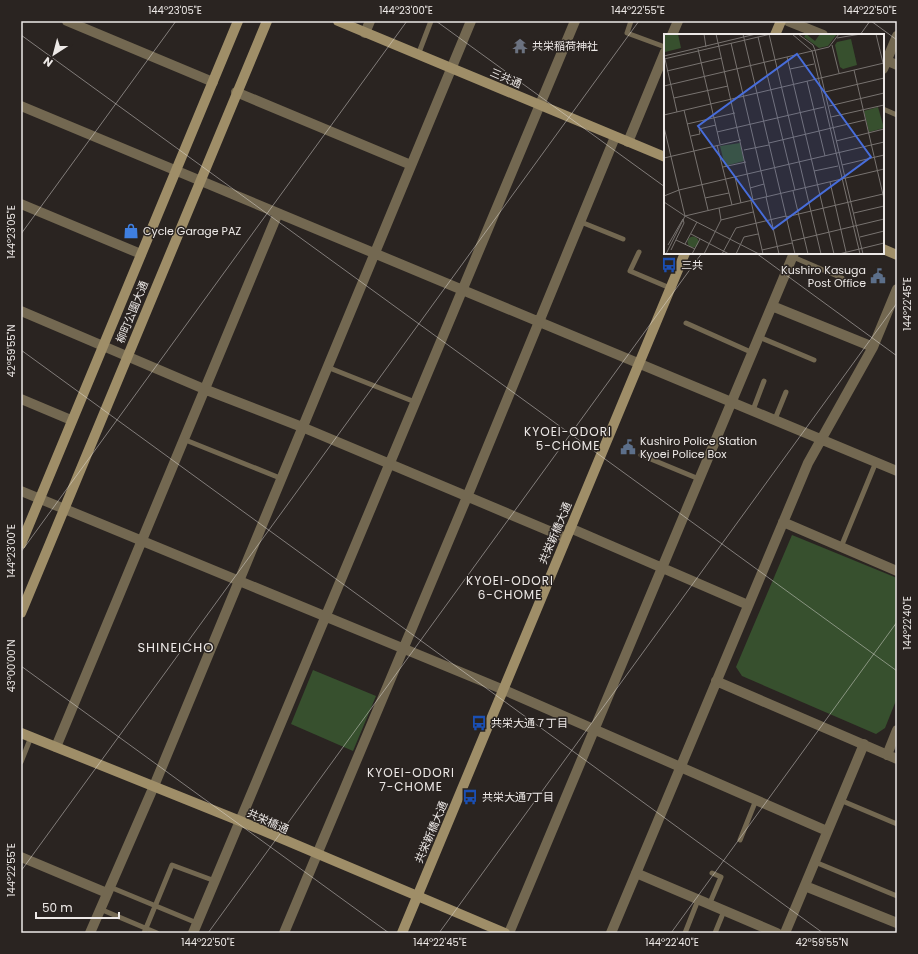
<svg xmlns="http://www.w3.org/2000/svg" width="918" height="954" viewBox="0 0 918 954" font-family="Poppins,'Noto Sans JP',sans-serif">
	<style>
		.green { fill: #37502e }
		.lines { fill: none; stroke-linecap: round; stroke-linejoin: round }
		.lane { stroke: #736851; stroke-width: 5 }
		.street { stroke: #736851; stroke-width: 10 }
		.secondary { stroke: #9f8e68; stroke-width: 10 }
		.ticks { fill: none; stroke: #ede9e7; stroke-width: 1; stroke-opacity: 0.45 }
		.labels { text-anchor: middle; dominant-baseline: central; stroke-width: 3; stroke-linejoin: round; paint-order: stroke }
		.poi-label { font-size: 11px; fill: #ede9e7; stroke: #2a2421; text-anchor: start }
		.street-label { font-size: 11px; fill: #ede9e7; stroke: #2a2421 }
		.neighbourhood-label { font-size: 12px; letter-spacing: 1px; fill: #ede9e7; stroke: #2a2421 }
		.quarter-label { font-size: 13px; letter-spacing: 1px; fill: #ede9e7; stroke: #2a2421 }
		.inset-road { fill: none; stroke: #787370; stroke-width: 1 }
		.view { fill: #476ddb; fill-opacity: 0.15; stroke: #476ddb; stroke-width: 2 }
		.inset-edge { fill: none; stroke: #ede9e7; stroke-width: 2 }
		.neatline { fill: none; stroke: #ede9e7; stroke-width: 1.5 }
		.ticks-label { font-size: 10px; text-anchor: middle; fill: #ede9e7 }
	</style>
	<rect width="100%" height="100%" fill="#2a2421"/>
	<!-- green -->
	<path class="green" d="M792,535L897,578V698L885,728L876,734L742,676L736,667Z
		M313,670L376,696L353,751L291,724Z"/>
	<g class="lines">
		<!-- lane -->
		<path class="lane" d="M631,21L627,33L665,47
			M418,55L431,21
			M883,109L897,115
			M581,222L623,239
			M639,252L630,271L670,288
			M793,257L842,278
			M686,323L753,353
			M759,337L814,360
			M327,367L415,402
			M753,410L764,381
			M775,419L786,392
			M183,439L280,478
			M641,455L699,479
			M841,547L876,462
			M21,762L31,737
			M840,800L897,824
			M740,840L756,800
			M815,862L897,896
			M110,887L197,923
			M709,905L721,877L712,873
			M100,909L157,933
			M144,933L172,865L215,881
			M685,933L698,900
			M715,933L724,911"/>
		<!-- street -->
		<path class="street" d="M67,21L213,82
			M788,21L823,35
			M365,33L370,21
			M672,35L678,21
			M883,59L897,65
			M883,69L897,36
			M236,92L411,165
			M21,106L897,471
			M628,142L665,52
			M21,204L141,254
			M772,306L873,347
			M21,311L204,389L302,427L566,538
			M21,399L71,420
			M21,491L504,690L827,831
			M783,522L897,571
			M570,528L748,605
			M716,681L897,759
			M56,747L278,213
			M887,755L897,730
			M21,857L107,893
			M636,873L777,933
			M805,886L897,923
			M90,933L154,786L471,21
			M193,933L575,21
			M284,933L467,497L615,137
			M509,933L794,253
			M611,933L808,463L873,347L897,289
			M785,933L864,744"/>
		<!-- secondary -->
		<path class="secondary" d="M338,21L665,157
			M775,35L781,21
			M883,249L897,255
			M21,544L238,21
			M21,613L267,21
			M21,733L240,821L505,933
			M402,933L685,253"/>
	</g>
	<!-- ticks -->
	<path class="ticks" d="M436,21L665,187M871,21L897,40M21,35L897,671M860,35L870,21M21,234L176,21M756,253L897,356M21,350L823,933M21,552L407,21M21,666L389,933M21,871L639,21M208,933L702,253M439,933L897,303M671,933L897,622"/>
	<!-- icons -->
	<defs>
		<g id="temple-bare" transform="scale(1.2)"><path d="M0-6L5-2H3V0L6.5 2.5H4V6H1.5V3h-3V6H-4V2.5H-6.5L-3 0V-2H-5Z" fill="#6b7280" stroke="#2a2421" stroke-width="2.5" paint-order="stroke"/></g>
		<g id="shop-bare" transform="scale(1.2)"><path d="M-5-2.5h2.3a2.7 3.5 0 0 1 5.4 0H5L5.5 6h-11ZM-1.5-2.5h3a1.5 2.3 0 0 0-3 0Z" fill="#3f7fe0" stroke="#2a2421" stroke-width="2.5" paint-order="stroke"/></g>
		<g id="bus-bare" transform="scale(1.2)"><path d="M-5-6H5V4H4V6H2V4H-2V6H-4V4H-5ZM-3.5-4V0h7V-4ZM-3.5 1.2v1.5H-2V1.2ZM2 1.2v1.5H3.5V1.2Z" fill="#1a4fb4" stroke="#2a2421" stroke-width="2.5" paint-order="stroke"/></g>
		<g id="civic-bare" transform="scale(1.2)"><path d="M-.6-6.5H3V-4.5H.6V-3L4-1V1h2V6H-6V1h2V-1L-.6-3ZM-1.2 2.5V6h2.4V2.5Z" fill="#5c6f8a" stroke="#2a2421" stroke-width="2.5" paint-order="stroke"/></g>
	</defs>
	<g fill-rule="evenodd">
		<use href="#temple-bare" x="520" y="46"/>
		<use href="#shop-bare" x="131" y="231"/>
		<use href="#bus-bare" x="669" y="265"/>
		<use href="#civic-bare" x="878" y="276"/>
		<use href="#civic-bare" x="628" y="447"/>
		<use href="#bus-bare" x="479" y="723"/>
		<use href="#bus-bare" x="470" y="797"/>
	</g>
	<g class="labels">
		<!-- poi labels -->
		<g class="poi-label">
			<text x="532" y="46">共栄稲荷神社</text>
			<text x="143" y="231">Cycle Garage PAZ</text>
			<text x="681" y="265">三共</text>
			<text x="866" y="270" text-anchor="end">Kushiro Kasuga<tspan x="866" dy="13">Post Office</tspan></text>
			<text x="640" y="441">Kushiro Police Station<tspan x="640" dy="13">Kyoei Police Box</tspan></text>
			<text x="491" y="723">共栄大通７丁目</text>
			<text x="482" y="797">共栄大通7丁目</text>
		</g>
		<!-- street labels -->
		<g class="street-label">
			<text transform="translate(506 78) rotate(23)">三共通</text>
			<text transform="translate(132 312) rotate(-68)">柳町公園大通</text>
			<text transform="translate(555 533) rotate(-67)">共栄新橋大通</text>
			<text transform="translate(268 821) rotate(24)">共栄橋通</text>
			<text transform="translate(431 832) rotate(-67)">共栄新橋大通</text>
		</g>
		<!-- neighbourhood labels -->
		<g class="neighbourhood-label">
			<text x="568" y="431">KYOEI-ODORI<tspan x="568" dy="14">5-CHOME</tspan></text>
			<text x="510" y="580">KYOEI-ODORI<tspan x="510" dy="14">6-CHOME</tspan></text>
			<text x="411" y="772">KYOEI-ODORI<tspan x="411" dy="14">7-CHOME</tspan></text>
		</g>
		<!-- quarter labels -->
		<g class="quarter-label">
			<text x="176" y="647">SHINEICHO</text>
		</g>
	</g>
	<!-- overview -->
	<g transform="translate(664 34)">
		<rect width="220" height="220" fill="#2a2421"/>
		<path d="M0,0H14L17,14L1,18ZM142,0L151,7L156,0H173L164,12L155,14L140,3ZM187,5L193,31L179,35L176,33L171,11L173,8ZM214,73L220,94L205,98L200,77ZM76,109L80,127L61,132L56,112ZM23.5 208a5.5 5.5 0 1 1 11 0a5.5 5.5 0 1 1-11 0Z" fill="#37502e"/>
		<path class="inset-road" d="M40,0L42,13M52,0L89,166M79,0L131,220M105,0L157,220M128,0L148,17L196,220M134,0L149,11L151,16L199,220M212,0L220,33M94,3L131,156M173,4L197,0M67,9L103,163M168,11L175,39M34,15L56,110M0,22L92,0M123,23L170,220M0,25L107,0M1,25L13,78M126,35L150,30M190,36L220,165M3,37L58,24M143,47L161,122M0,52L165,13L175,0M161,58L220,44M10,64L64,52M165,72L220,59M20,76L44,176M0,81L220,29M167,83L220,71M23,90L71,79M0,93L21,182M53,98L160,73M27,102L36,100L35,95L52,91M172,107L220,95M105,109L201,86M53,111L68,171M80,116L105,111M0,124L77,106M178,131L220,121M59,133L82,128M150,137L174,132M71,143L77,169M166,148L182,218M86,154L100,150M129,157L144,220M0,162L15,156L220,108M102,163L115,220M41,164L65,159M87,167L99,220M0,168L21,182L95,220M190,179L220,172M122,183L219,160M57,186L89,178M27,200L65,220M196,203L220,197M12,206L31,215M128,207L220,185M21,210L33,188M4,211L19,185L20,189L7,216M98,216L128,209M2,220L21,182L220,135M28,220L36,205M40,220L57,186L55,174M58,220L72,194L122,182M72,220L80,203L94,200M175,220L220,209"/>
		<path class="view" d="M133,20L207,123L109,195L34,92Z"/>
		<rect width="220" height="220" class="inset-edge"/>
	</g>
	<!-- border -->
	<rect width="918" height="954" fill="none" stroke="#2a2421" stroke-width="44"/>
	<!-- north arrow -->
	<g transform="translate(54 54) rotate(216)" stroke="#2a2421" stroke-width="3" paint-order="stroke">
	<path d="M0-3L7 15L0 10L-7 15Z" fill="#ede9e7"/>
	<text y="-6" font-size="11" font-weight="bold" text-anchor="middle" fill="#ede9e7">N</text>
	</g>
	<!-- scale -->
	<path d="M36 912v6h83v-6" fill="none" stroke="#ede9e7" stroke-width="2"/>
	<text x="42" y="912" font-size="12" fill="#ede9e7" stroke="#2a2421" stroke-width="3" paint-order="stroke">50 m</text>
	<rect x="22" y="22" width="874" height="910" class="neatline"/>
	<g class="ticks-label">
		<text x="175" y="14">144°23'05"E</text>
		<text x="406" y="14">144°23'00"E</text>
		<text x="638" y="14">144°22'55"E</text>
		<text x="870" y="14">144°22'50"E</text>
		<text transform="translate(11 232) rotate(-90)" y="4">144°23'05"E</text>
		<text transform="translate(907 304) rotate(-90)" y="4">144°22'45"E</text>
		<text transform="translate(11 351) rotate(-90)" y="4">42°59'55"N</text>
		<text transform="translate(11 551) rotate(-90)" y="4">144°23'00"E</text>
		<text transform="translate(907 623) rotate(-90)" y="4">144°22'40"E</text>
		<text transform="translate(11 666) rotate(-90)" y="4">43°00'00"N</text>
		<text transform="translate(11 870) rotate(-90)" y="4">144°22'55"E</text>
		<text x="208" y="946">144°22'50"E</text>
		<text x="440" y="946">144°22'45"E</text>
		<text x="672" y="946">144°22'40"E</text>
		<text x="822" y="946">42°59'55"N</text>
	</g>
</svg>
